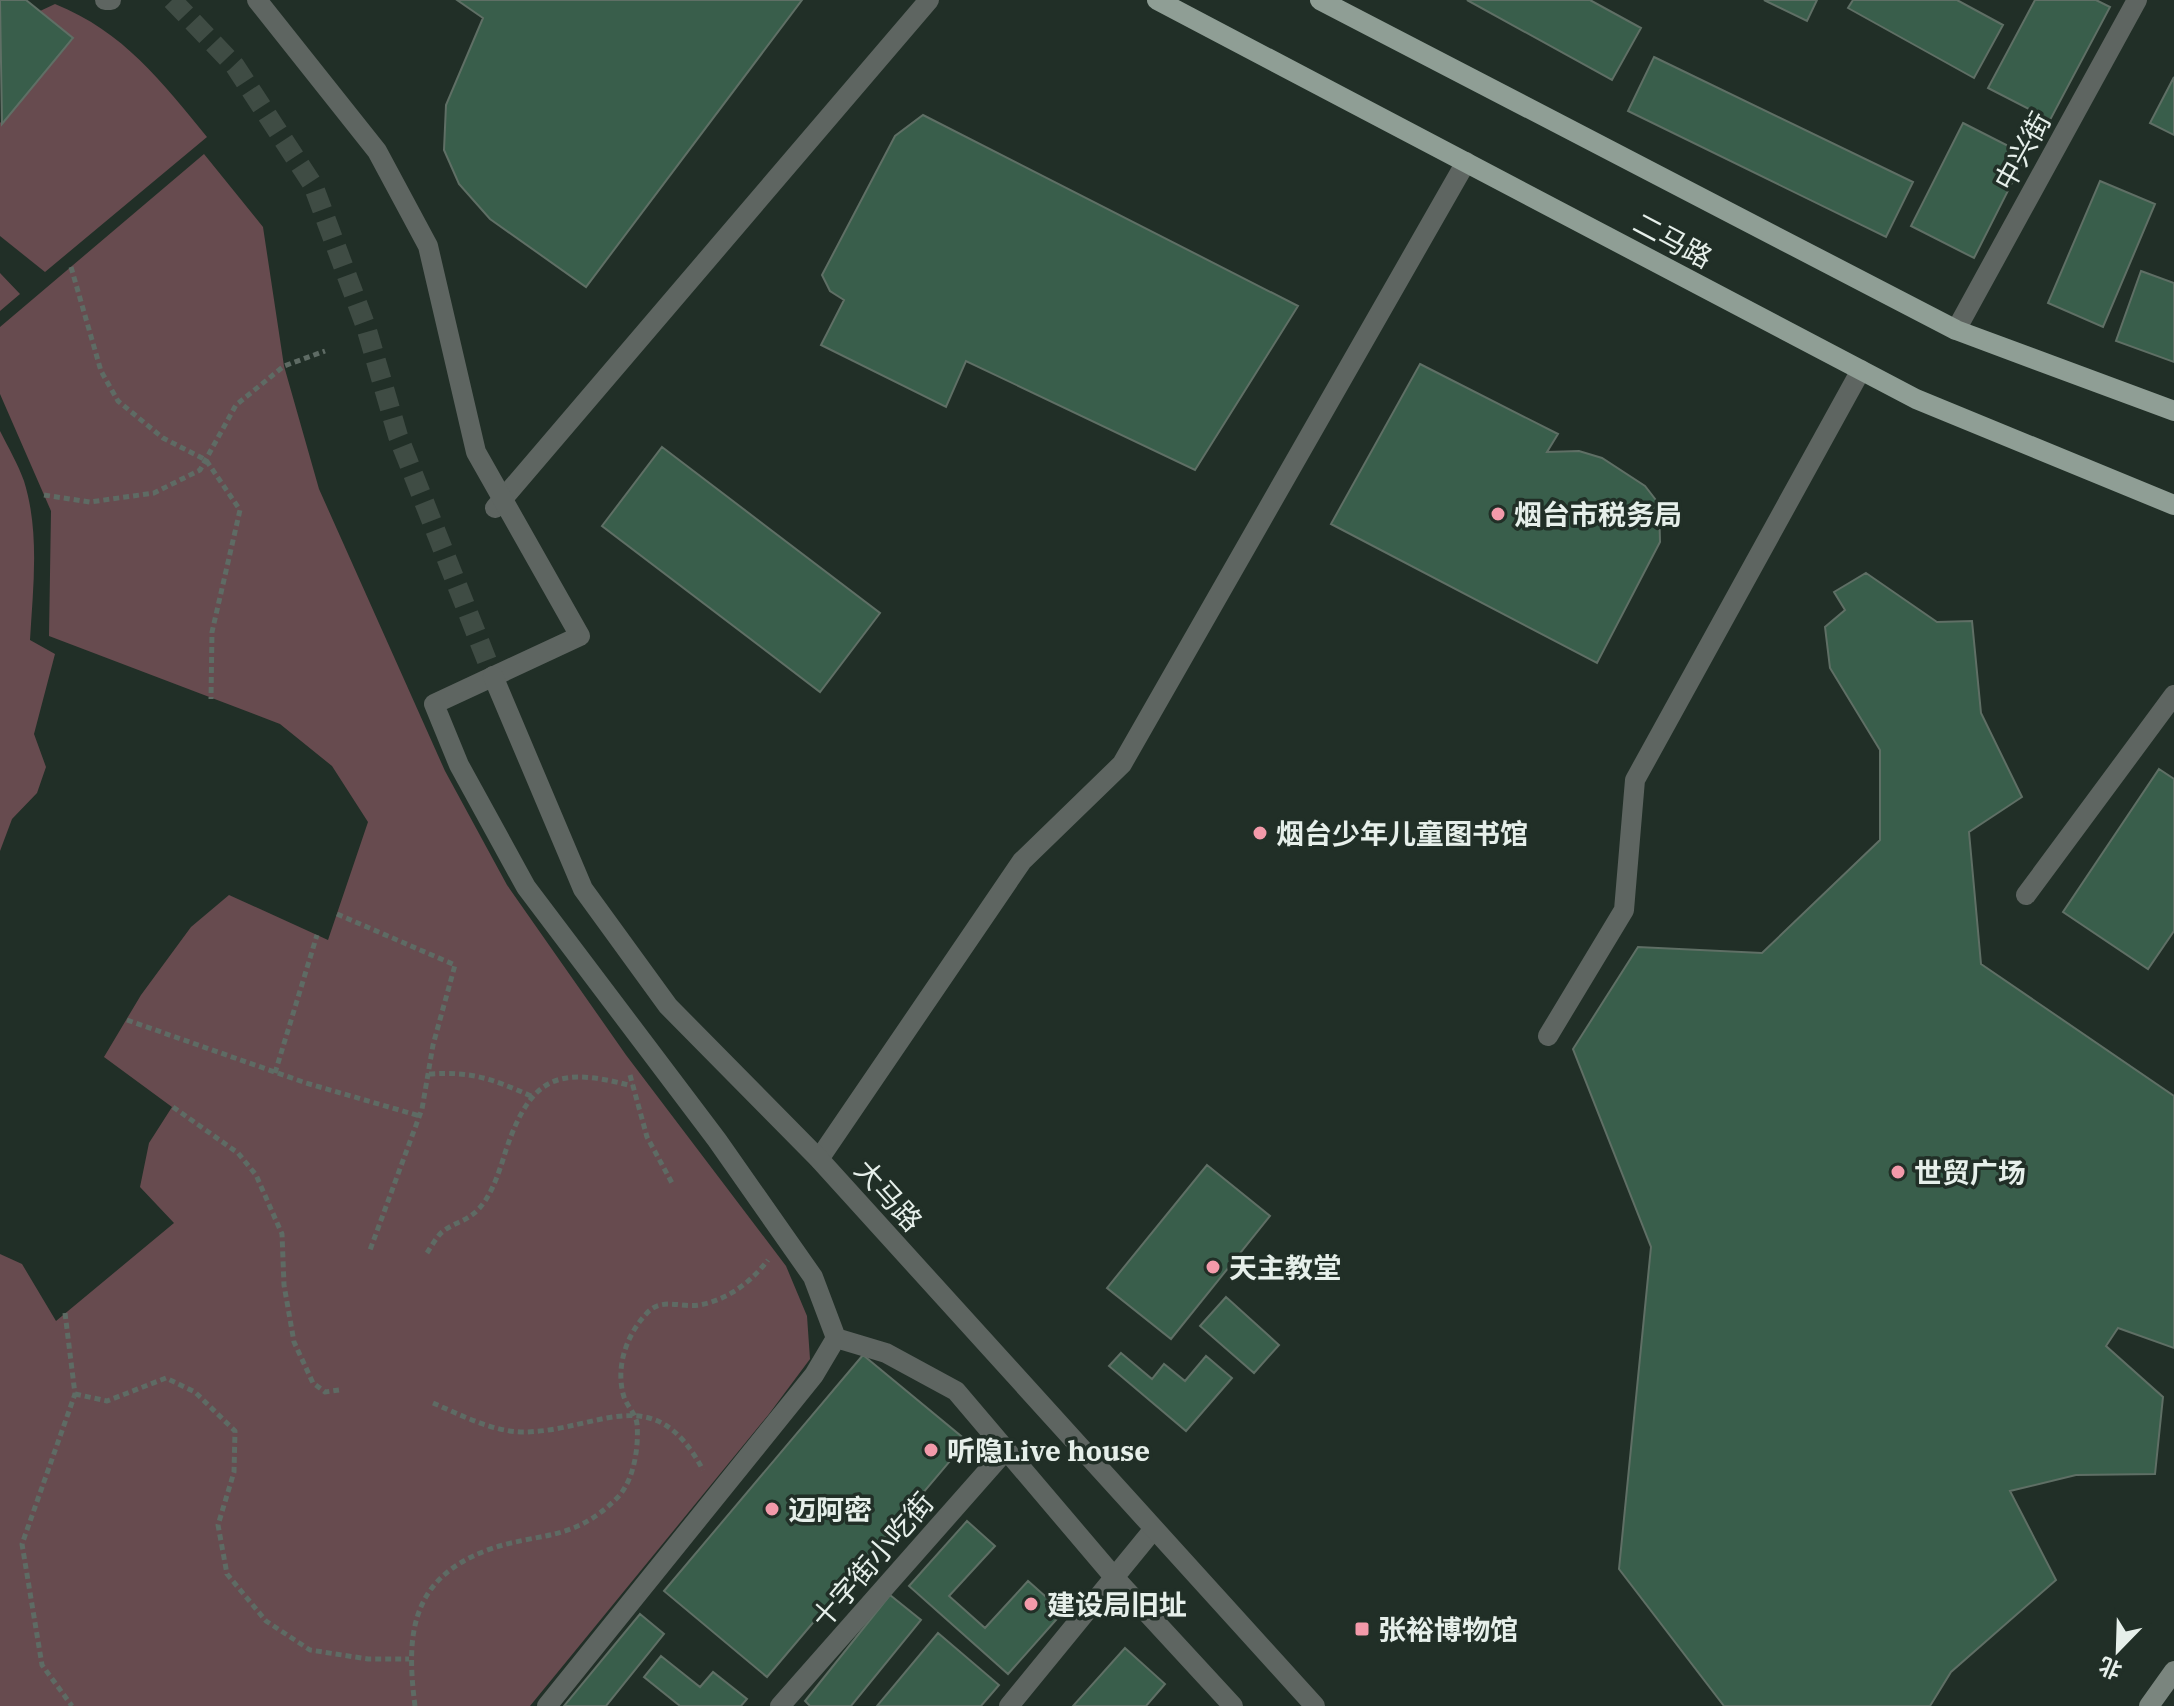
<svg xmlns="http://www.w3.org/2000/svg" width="2174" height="1706" viewBox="0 0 2174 1706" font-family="'IBM Plex Serif','Noto Sans SC',serif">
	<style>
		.green { fill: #674b4f }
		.building { fill: #395e4b; stroke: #5f6f65; stroke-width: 2 }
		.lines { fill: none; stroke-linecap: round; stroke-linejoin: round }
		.tertiary-tunnel { stroke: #3f4c44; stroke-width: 20; stroke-dasharray: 20 10; stroke-linecap: butt }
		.path { stroke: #5e6b64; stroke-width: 5; stroke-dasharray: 6 4; stroke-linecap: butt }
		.service { stroke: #5e6561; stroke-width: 20 }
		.pedestrian { stroke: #5e6561; stroke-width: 20 }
		.minor { stroke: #5e6561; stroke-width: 20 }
		.tertiary { stroke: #5e6561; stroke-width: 20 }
		.secondary { stroke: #7a857e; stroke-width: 20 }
		.primary { stroke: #8f9e95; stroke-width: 20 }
		.poi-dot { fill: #f39aaa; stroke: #212f27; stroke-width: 3 }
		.labels { text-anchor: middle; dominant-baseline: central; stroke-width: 7; stroke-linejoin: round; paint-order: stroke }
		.street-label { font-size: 28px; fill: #e6efea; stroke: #212f27 }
		.poi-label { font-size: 28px; font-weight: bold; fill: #e6efea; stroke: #212f27; text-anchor: start }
	</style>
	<rect width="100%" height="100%" fill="#212f27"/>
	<!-- green -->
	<path class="green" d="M55,4C124,32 161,81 207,137L45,272L0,236V123L73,39L40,11Z
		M204,154L263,227L284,366L319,489L445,771L507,885L626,1055L786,1266L807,1316L810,1359L769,1414L530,1706H0V1254L22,1264L56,1321L174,1223L140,1187L149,1143L172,1107L104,1057L141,995L191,927L229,895L328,940L368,822L332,766L280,724L49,636L51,511L0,394V327Z
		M0,273L20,294L0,311Z
		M0,431C8,447 18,464 24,481C40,532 33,588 30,640L55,654L34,734L46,767L37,793L12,819L0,851Z"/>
	<!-- building -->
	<path class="building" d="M0,0H26L73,38L2,124Z
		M457,0H802L586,287L490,219L459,184L444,150L446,105L483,18Z
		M1467,0H1590L1641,28L1612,80Z
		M1764,0H1817L1807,21Z
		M1853,0H1957L2003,25L1974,78L1848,8Z
		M2035,0H2096L2110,7L2050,120L1988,88Z
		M1654,57L1913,182L1886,237L1628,111Z
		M2174,77V135L2150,123Z
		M923,115L1298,306L1195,470L966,361L946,407L821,345L844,300L830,291L822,275L895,136Z
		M1963,123L2026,155L1974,258L1911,226Z
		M2100,181L2155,204L2103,327L2048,303Z
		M2141,271L2174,283V362L2116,341Z
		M1420,364L1558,434L1547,452L1579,451L1602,458L1645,486L1659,504L1660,542L1597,663L1331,524Z
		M662,447L880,613L820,692L602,526Z
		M1866,573L1937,622L1972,621L1981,713L2022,797L1969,832L1981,964L2174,1096V1348L2118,1328L2106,1346L2163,1397L2155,1474L2076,1475L2010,1491L2056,1580L1951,1672L1930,1706H1724L1619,1569L1651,1247L1573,1049L1638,947L1762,953L1880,840V750L1830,668L1825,627L1845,610L1834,592Z
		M2159,769L2174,779V931L2148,969L2063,912Z
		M1207,1165L1270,1216L1171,1339L1107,1288Z
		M1226,1297L1279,1345L1254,1373L1200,1326Z
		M1121,1353L1152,1379L1164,1364L1185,1381L1206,1356L1232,1378L1186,1431L1109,1366Z
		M863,1355L967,1441L767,1677L664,1591Z
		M967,1521L995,1546L949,1596L985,1628L1028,1581L1063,1612L1008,1674L909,1586Z
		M890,1595L921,1620L851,1706H810L805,1701Z
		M640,1614L664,1634L606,1706H564Z
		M938,1633L999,1685L981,1706H877Z
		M1125,1648L1165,1684L1146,1706H1073Z
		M661,1656L700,1687L713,1672L747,1699L741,1706H680L644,1677Z"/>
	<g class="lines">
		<!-- tertiary-tunnel -->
		<path class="tertiary-tunnel" d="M172,0L235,66L313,185L366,327L398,436L493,676"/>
		<!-- path -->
		<path class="path" d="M71,267L101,371L118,401L163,438L206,460L240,510L212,632L211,699
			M44,495L90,502L154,493L200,470L236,405L284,366L325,351
			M337,914L455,965L433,1045L422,1109L370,1250
			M127,1020L306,1083L420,1116
			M275,1073L317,935
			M429,1074C472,1071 492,1079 531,1096
			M630,1075L647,1137L672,1183
			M173,1107L238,1153L256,1175L282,1234L284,1285L294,1342L313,1383L325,1392L339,1390
			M427,1253C431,1247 436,1238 441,1233C456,1220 470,1223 485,1201C495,1186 501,1166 506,1150C531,1076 558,1066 632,1086
			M65,1313L75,1394L22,1544L42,1665L72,1706
			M75,1394L107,1401L166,1378L195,1392L235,1431L234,1472L218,1525L227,1574L266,1621L310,1650L368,1659H409
			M433,1403C461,1415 495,1433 526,1432C601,1430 654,1378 703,1470
			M415,1706C406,1636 410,1580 485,1551C537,1531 571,1544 617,1498C634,1481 639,1447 637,1424C636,1414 627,1406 624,1397C615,1368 626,1335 647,1313C662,1297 681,1308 699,1305C728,1300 751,1282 768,1260"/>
		<!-- service -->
		<path class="service" d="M495,508L929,0
			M2026,895L2174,695
			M1548,1036L1624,910L1635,780L1861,370
			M819,1159L1022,861L1122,764L1466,162"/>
		<!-- pedestrian -->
		<path class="pedestrian" d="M105,0H111
			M257,0L377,151L428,246L476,452L580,636L434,704L459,765L526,887L717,1140L813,1277L836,1338L814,1375L547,1706
			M836,1338L886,1353L956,1391L1114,1577L1233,1706
			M780,1706L1006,1450
			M1009,1706L1153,1530"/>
		<!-- minor -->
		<path class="minor" d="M1956,330L2137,0"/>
		<!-- tertiary -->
		<path class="tertiary" d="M493,676L583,889L668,1006L819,1159L1315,1706"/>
		<!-- secondary -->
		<path class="secondary" d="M2149,1706L2174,1671"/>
		<!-- primary -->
		<path class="primary" d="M1157,0L1916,399L2174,505
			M1320,0L1956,330L2174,411"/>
	</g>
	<!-- markers -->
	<g class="poi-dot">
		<circle cx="1498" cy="514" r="8"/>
		<circle cx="1260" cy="833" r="8"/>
		<circle cx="1898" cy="1172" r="8"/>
		<circle cx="1213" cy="1267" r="8"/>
		<circle cx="931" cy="1450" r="8"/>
		<circle cx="772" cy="1509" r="8"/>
		<circle cx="1031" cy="1604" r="8"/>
		<rect x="1354" y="1621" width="16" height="16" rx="4"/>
	</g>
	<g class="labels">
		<!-- street labels -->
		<g class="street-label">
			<text transform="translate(2022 151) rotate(-61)">中兴街</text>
			<text transform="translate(1673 240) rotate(28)">二马路</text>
			<text transform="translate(889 1195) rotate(48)">大马路</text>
			<text transform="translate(872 1560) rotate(-49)">十字街小吃街</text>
		</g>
		<!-- poi labels -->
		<g class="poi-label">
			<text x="1514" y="514">烟台市税务局</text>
			<text x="1276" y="833">烟台少年儿童图书馆</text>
			<text x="1914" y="1172">世贸广场</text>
			<text x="1229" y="1267">天主教堂</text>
			<text x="947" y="1450">听隐Live house</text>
			<text x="788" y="1509">迈阿密</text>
			<text x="1047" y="1604">建设局旧址</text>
			<text x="1378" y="1629">张裕博物馆</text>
		</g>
	</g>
	<!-- north arrow -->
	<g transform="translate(2118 1650) rotate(203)" stroke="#212f27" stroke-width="6" paint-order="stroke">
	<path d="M0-6L14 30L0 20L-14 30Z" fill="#e6efea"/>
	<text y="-12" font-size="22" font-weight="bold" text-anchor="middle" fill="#e6efea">北</text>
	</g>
</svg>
